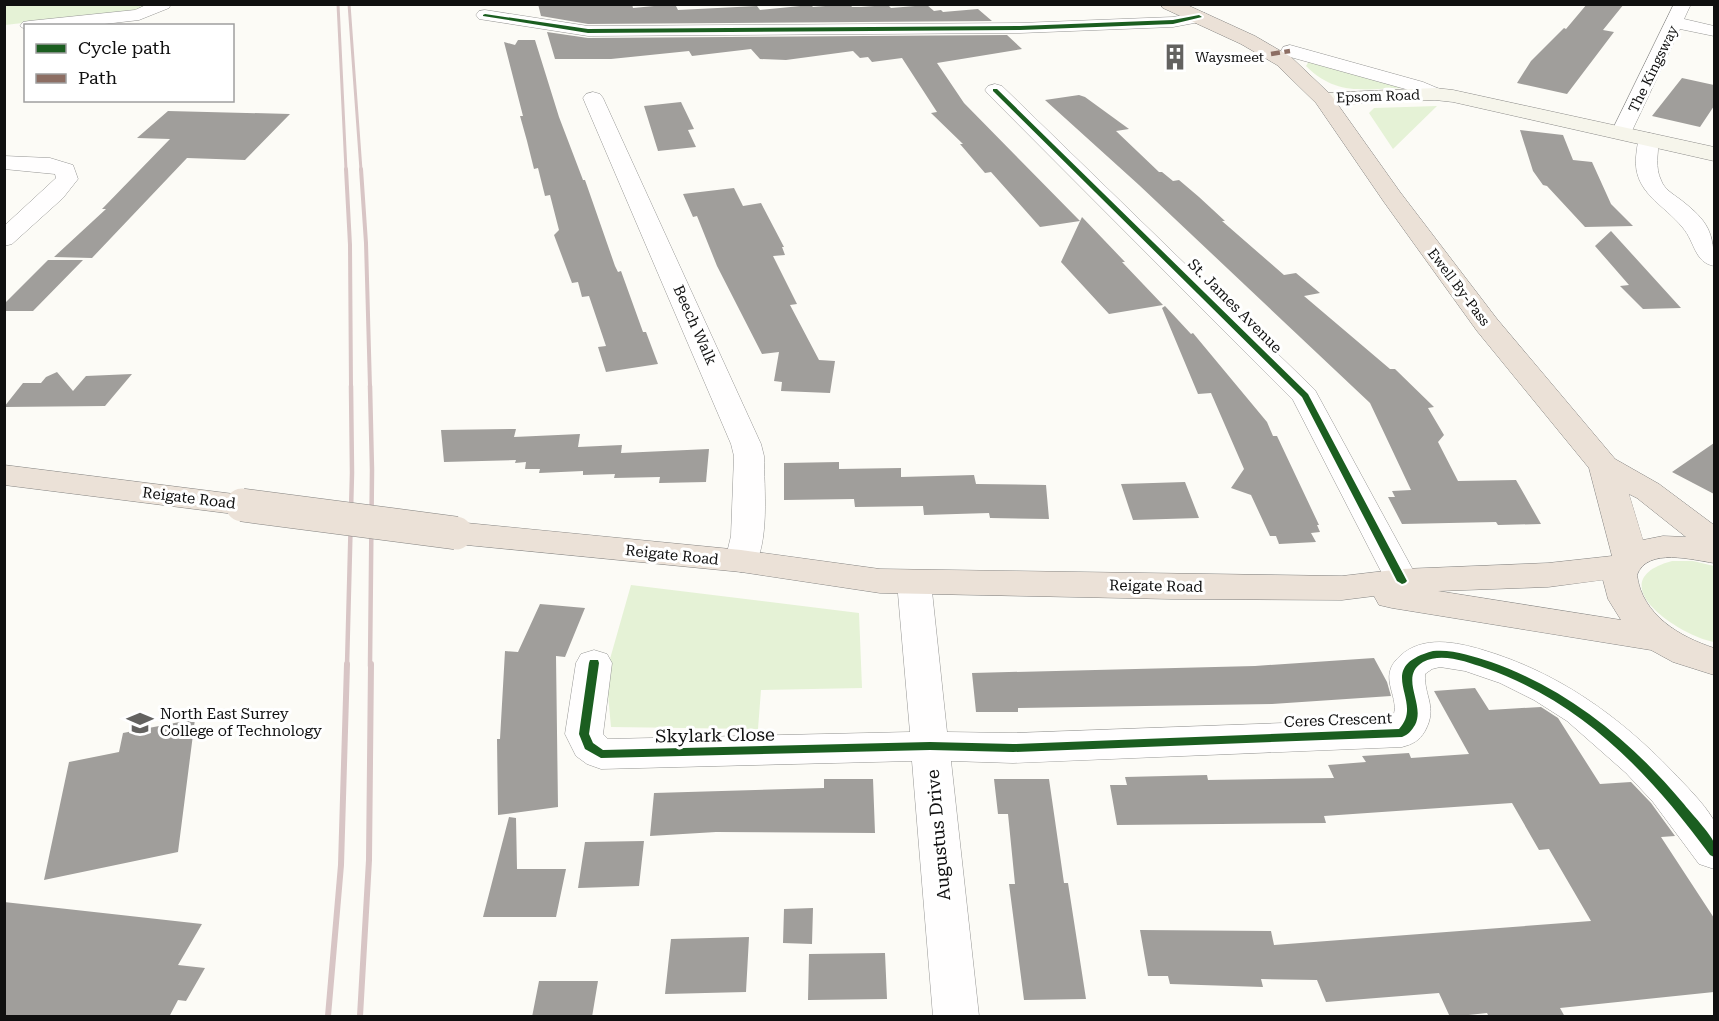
<svg xmlns="http://www.w3.org/2000/svg" width="1719" height="1021" viewBox="0 0 1719 1021" font-family="'Roboto Serif',serif">
	<style>
		.green { fill: #e5f2d6 }
		.building { fill: #a09e9b }
		.lines { fill: none; stroke-linecap: round; stroke-linejoin: round }
		.street-casing { stroke: #969694; stroke-width: 1 }
		.secondary-casing { stroke: #8d8c8a; stroke-width: 1 }
		.highway-casing { stroke: #848381; stroke-width: 1 }
		.street { fill: #fffefe; fill-rule: evenodd }
		.secondary { fill: #f6f5eb; fill-rule: evenodd }
		.highway { fill: #ebe1d7; fill-rule: evenodd }
		.rail-far3 { stroke: #d8c5c5; stroke-width: 3 }
		.rail-far2 { stroke: #d8c5c5; stroke-width: 4 }
		.rail-far1 { stroke: #d8c5c5; stroke-width: 4.5 }
		.rail { stroke: #d8c5c5; stroke-width: 6 }
		.highway-bridge-casing { stroke: #848381; stroke-width: 34; stroke-linecap: butt }
		.highway-bridge { stroke: #ebe1d7; stroke-width: 33 }
		.quiet { stroke: #8d6e63; stroke-width: 4.5; stroke-dasharray: 9 4.5; stroke-linecap: butt }
		.cycleway-casing { stroke: #fff; stroke-width: 4 }
		.cycleway { fill: #1b5e20; fill-rule: evenodd }
		.labels { text-anchor: middle; dominant-baseline: central; stroke-width: 6; stroke-linejoin: round; paint-order: stroke }
		.far-poi-label { font-size: 14px; fill: #101010; stroke: #fff; text-anchor: start }
		.far-street-label { font-size: 14px; fill: #101010; stroke: #fff }
		.street-label { font-size: 15px; fill: #101010; stroke: #fff }
		.poi-label { font-size: 15px; fill: #101010; stroke: #fff; text-anchor: start }
		.near-street-label { font-size: 18px; fill: #101010; stroke: #fff }
	</style>
	<rect width="100%" height="100%" fill="#fcfbf6"/>
	<!-- green -->
	<path class="green" d="M4,5H153L137,10L5,25Z
		M1309,61L1403,88C1363,89 1336,96 1306,66Z
		M1437,106L1393,149L1369,113L1374,108Z
		M1672,561H1693L1714,566V642C1678,635 1598,581 1672,561Z
		M631,585L859,613L862,688L761,690L758,729L611,727L606,673Z"/>
	<!-- building -->
	<path class="building" d="M538,4H632L633,8L675,4L678,10L757,6L760,10L811,5L813,7L850,4L852,7H861L888,5L891,8L927,5L934,11L941,10L943,12L978,9L992,21L588,24L541,16Z
		M1587,4H1624L1603,30L1614,32L1567,94L1517,83L1531,61L1564,28L1566,29Z
		M547,32L588,38L1007,35L1022,49L937,63L964,103L1080,221L1040,227L991,172L985,173L960,144H963L931,113L937,112L902,58L872,62L868,57L860,58L853,51L786,60L760,59L751,49L692,56L689,51L611,59H555Z
		M518,40H535L559,117L583,180H585L615,266L618,272L621,271L643,332H646L658,364L606,372L598,347L606,346L589,296L582,297L578,282L572,283L554,235L559,230L550,195L545,196L538,168L534,169L527,141L520,116H523L504,42L515,45Z
		M1682,78L1714,85V106L1700,127L1652,116Z
		M1079,95L1085,97L1129,129L1116,131L1159,172H1162L1173,181L1179,180L1199,197L1225,221H1222L1284,275L1296,273L1320,293L1304,296L1390,369H1395L1434,407L1428,408L1444,435L1438,442L1458,481L1516,480L1541,524L1498,525L1496,522L1402,524L1388,497H1395L1392,491L1411,490L1370,403L1139,185L1045,100Z
		M681,102L694,129L688,130L696,147L658,151L644,106Z
		M168,111L290,114L245,160L187,158L92,258L54,257L106,209H102L170,139L137,138Z
		M1520,130L1563,135L1573,160L1592,162L1611,204L1633,226L1585,227L1547,186L1543,185L1533,171Z
		M734,188L743,206L761,203L784,247H782L785,255L773,256L797,304L790,305L819,360L835,361L830,393L781,391L782,382L774,381L779,352L762,354L717,266L697,216L693,217L683,194Z
		M1082,217L1125,262H1122L1163,305L1109,314L1061,262Z
		M1611,231L1681,308L1643,309L1620,286L1629,285L1595,246Z
		M48,260H83L33,311H4V304Z
		M1165,306L1191,334L1193,333L1267,422L1273,436H1277L1319,525H1317L1320,532L1311,533L1316,542L1279,544L1276,536H1270L1251,495L1231,488L1244,469L1211,393L1198,394L1162,308Z
		M57,372L73,391L86,376L132,374L105,406L4,407L23,383H41L46,377Z
		M516,429L514,437L580,434L578,447L622,445L621,453L709,449L706,482L659,483L660,477L614,478L615,474L583,475V471L539,473L540,469H525L526,462L515,463L516,460L444,462L441,430Z
		M1714,443V494L1672,472Z
		M839,462V469L901,468V477L974,475L976,484L1046,485L1049,519L990,518L989,513L924,515L923,506L855,507L854,499L784,500V463Z
		M1185,482L1199,518L1133,520L1121,484Z
		M540,604L585,608L565,657L556,656L558,807L498,815L497,739H500L505,651L518,652Z
		M1374,658L1387,682L1391,696L1272,704L1018,708V712H976L972,673L1255,666Z
		M1475,688L1489,710L1541,707L1558,718L1600,784L1631,782L1651,803L1675,836L1661,837L1714,918V992L1560,1008L1565,1017H1489L1487,1013L1450,1017L1439,993L1326,1002L1317,980L1261,979L1263,987L1170,984L1168,976H1148L1140,930L1271,931L1274,945L1591,921L1549,849L1539,850L1512,803L1324,816L1326,823L1117,825L1110,785H1127L1125,777L1207,775L1208,780L1334,778L1328,765L1366,762L1362,756L1409,753L1411,758L1469,754L1434,691Z
		M195,719L178,852L44,880L69,762L119,752L123,733Z
		M824,779H873L875,833L716,832L650,836L654,793L824,788Z
		M994,779H1049L1064,883H1068L1086,999L1024,1000L1009,884H1015L1008,814H998Z
		M509,817L516,818L517,869H566L556,917H483Z
		M644,841L639,886L578,888L585,842Z
		M4,902L202,924L178,965L205,968L186,1001L178,1000L169,1017H4Z
		M813,908L812,944L783,943L784,909Z
		M749,937L746,992L665,994L671,939Z
		M885,953L887,999L808,1000L809,954Z
		M539,981H598L592,1017H532Z"/>
	<g class="lines">
		<!-- street casing -->
		<g class="street-casing">
			<path id="street" d="M148,4H171L169,8L139,20L87,26H26V30L20,26L23,22L29,21L135,10Z
				M1674,4H1691L1684,19L1714,26V36L1680,29L1631,133L1628,137L1621,139L1614,137L1611,133Z
				M485,10L588,26L1020,23L1173,17L1199,12L1205,13L1208,17L1205,21L1173,27L1020,33L588,36L479,19L476,15L479,11Z
				M1290,45L1423,82L1442,90L1445,94L1442,98H1428L1409,90L1283,55L1281,51L1283,47Z
				M995,84L1002,86L1315,390L1419,581L1414,589L1402,592L1390,589L1293,400L988,94L985,90L988,86Z
				M593,92L600,94L603,98L761,444L764,456C764,489 770,541 753,569L741,572L729,569L725,561L731,536L734,456L731,444L583,98L586,94Z
				M1649,133L1656,135L1659,139C1658,153 1655,168 1661,180C1664,189 1673,194 1681,200C1708,221 1714,232 1714,266C1694,262 1695,242 1683,228C1664,204 1633,193 1636,157C1637,149 1637,141 1642,135Z
				M4,156L50,158L73,165L78,179L63,198L12,244L4,246V226L56,178L55,174L4,169Z
				M914,571L926,574L931,582L947,732L1013,733L1392,719C1403,698 1375,678 1400,656C1423,635 1456,642 1483,650C1557,672 1618,715 1672,771C1685,785 1703,802 1713,819C1718,828 1714,858 1714,869L1699,864L1653,802L1626,773L1567,721L1534,700L1500,683L1465,671L1440,667L1432,669L1425,674C1424,697 1438,707 1425,731C1419,741 1413,744 1402,747L1013,763L951,761L979,1016H933L912,761L601,769L587,764L576,756L565,734L576,663L581,654L594,650L607,654L612,663L603,734L608,739L910,732L897,582L902,574Z"/>
		</g>
		<!-- secondary casing -->
		<g class="secondary-casing">
			<path id="secondary" d="M1435,88L1453,90L1714,147V161L1453,102L1435,100L1324,105L1317,103L1314,99L1317,95L1324,93Z"/>
		</g>
		<!-- highway casing -->
		<g class="highway-casing">
			<path id="highway" d="M1160,4H1185L1255,36L1291,57L1331,95L1400,192L1497,319L1615,459L1659,484L1714,525V563C1693,560 1647,547 1637,575C1642,615 1680,637 1714,648V675L1673,662L1651,650L1392,608L1379,605L1374,596L1342,600L1171,599L880,593L741,572L456,544L444,541L439,533L444,525L456,522L741,550L880,569L1342,576L1402,569L1548,563L1612,556L1589,468L1477,331L1384,202L1316,103L1277,65L1241,44L1163,8ZM1629,494L1637,498L1686,537L1663,536L1643,540ZM1603,580L1608,599L1621,620L1438,591L1548,587Z
				M4,465L242,495L254,498L258,505L254,512L242,515L4,485Z"/>
		</g>
		<!-- street -->
		<use href="#street" class="street"/>
		<!-- secondary -->
		<use href="#secondary" class="secondary"/>
		<!-- highway -->
		<use href="#highway" class="highway"/>
		<!-- rail-far3 -->
		<path class="rail-far3" d="M338,4L346,170
			M349,4L361,170"/>
		<!-- rail-far2 -->
		<path class="rail-far2" d="M346,169L350,245L351,387
			M361,169L366,243L370,387"/>
		<!-- rail-far1 -->
		<path class="rail-far1" d="M370,386L372,470L370,666
			M347,666L352,473L351,386"/>
		<!-- rail -->
		<path class="rail" d="M328,1016L341,865L347,664
			M360,1016L369,860L371,664"/>
		<!-- highway-bridge casing -->
		<g class="highway-bridge-casing">
			<path id="highway-bridge" d="M242,505L456,533"/>
		</g>
		<!-- highway-bridge -->
		<use href="#highway-bridge" class="highway-bridge"/>
		<!-- quiet -->
		<path class="quiet" d="M1271,54L1290,51"/>
		<!-- cycleway casing -->
		<g class="cycleway-casing">
			<path id="cycleway" d="M485,14L588,29L1020,26L1173,20L1199,15L1202,17L1173,24L1020,30L588,33L483,16V15Z
				M993,89H997L1308,394L1407,581L1405,583L1402,584L1397,581L1302,397L993,91Z
				M1433,651C1453,649 1472,656 1491,662C1568,689 1631,741 1683,803C1690,812 1711,834 1714,843C1715,847 1714,853 1714,857L1710,855C1650,774 1583,702 1485,668C1467,662 1442,652 1423,662C1398,677 1426,704 1415,725C1412,730 1408,735 1402,737L1013,752L930,750L601,758L585,749L579,734L589,663L590,660H598L599,663L589,734L593,743L603,750L930,742L1013,744L1399,729C1426,701 1371,668 1433,651Z"/>
		</g>
		<!-- cycleway -->
		<use href="#cycleway" class="cycleway"/>
	</g>
	<!-- icons -->
	<defs>
		<g id="building-bare" transform="scale(2.07)"><path d="M-4-6H4V6H1V3H-1V6H-4ZM-2.5-4.3h1.7v1.8h-1.7ZM.8-4.3h1.7v1.8H.8ZM-2.5-1h1.7V.8h-1.7ZM.8-1h1.7V.8H.8Z" fill="#636260" stroke="#fff" stroke-width="2.5" paint-order="stroke"/></g>
		<g id="university-bare" transform="scale(2.07)"><path d="M0-5L7-2L0 1L-7-2ZM-4 1L0 2.5L4 1V4Q0 6-4 4Z" fill="#636260" stroke="#fff" stroke-width="2.5" paint-order="stroke"/></g>
	</defs>
	<g fill-rule="evenodd">
		<use href="#building-bare" x="1175" y="57"/>
		<use href="#university-bare" x="140" y="723"/>
	</g>
	<g class="labels">
		<!-- far-poi labels -->
		<g class="far-poi-label">
			<text x="1195" y="57">Waysmeet</text>
		</g>
		<!-- far-street labels -->
		<g class="far-street-label">
			<text transform="translate(1653 69) rotate(-64)">The Kingsway</text>
			<text transform="translate(1378 96) rotate(-2)">Epsom Road</text>
			<text transform="translate(1459 287) rotate(53)">Ewell By-Pass</text>
		</g>
		<!-- street labels -->
		<g class="street-label">
			<text transform="translate(1235 306) rotate(45)">St. James Avenue</text>
			<text transform="translate(695 325) rotate(66)">Beech Walk</text>
			<text transform="translate(189 498) rotate(7)">Reigate Road</text>
			<text transform="translate(672 555) rotate(6)">Reigate Road</text>
			<text transform="translate(1156 586) rotate(1)">Reigate Road</text>
			<text transform="translate(1338 720) rotate(-2)">Ceres Crescent</text>
		</g>
		<!-- poi labels -->
		<g class="poi-label">
			<text x="160" y="714">North East Surrey<tspan x="160" dy="17">College of Technology</tspan></text>
		</g>
		<!-- near-street labels -->
		<g class="near-street-label">
			<text transform="translate(715 735) rotate(-1)">Skylark Close</text>
			<text transform="translate(938 835) rotate(-95)">Augustus Drive</text>
		</g>
	</g>
	<!-- border -->
	<rect width="1719" height="1021" fill="none" stroke="#101010" stroke-width="12"/>
	<!-- legend -->
	<rect x="24" y="24" width="210" height="78" fill="#ffffff" stroke="#9f9f9f" stroke-width="1.5"/>
	<rect x="36" y="44" width="30" height="9" fill="#1b5e20" stroke="#9f9f9f" stroke-width="1.5"/>
	<text x="78" y="54" font-size="18" fill="#101010">Cycle path</text>
	<rect x="36" y="74" width="30" height="9" fill="#8d6e63" stroke="#9f9f9f" stroke-width="1.5"/>
	<text x="78" y="84" font-size="18" fill="#101010">Path</text>
</svg>
